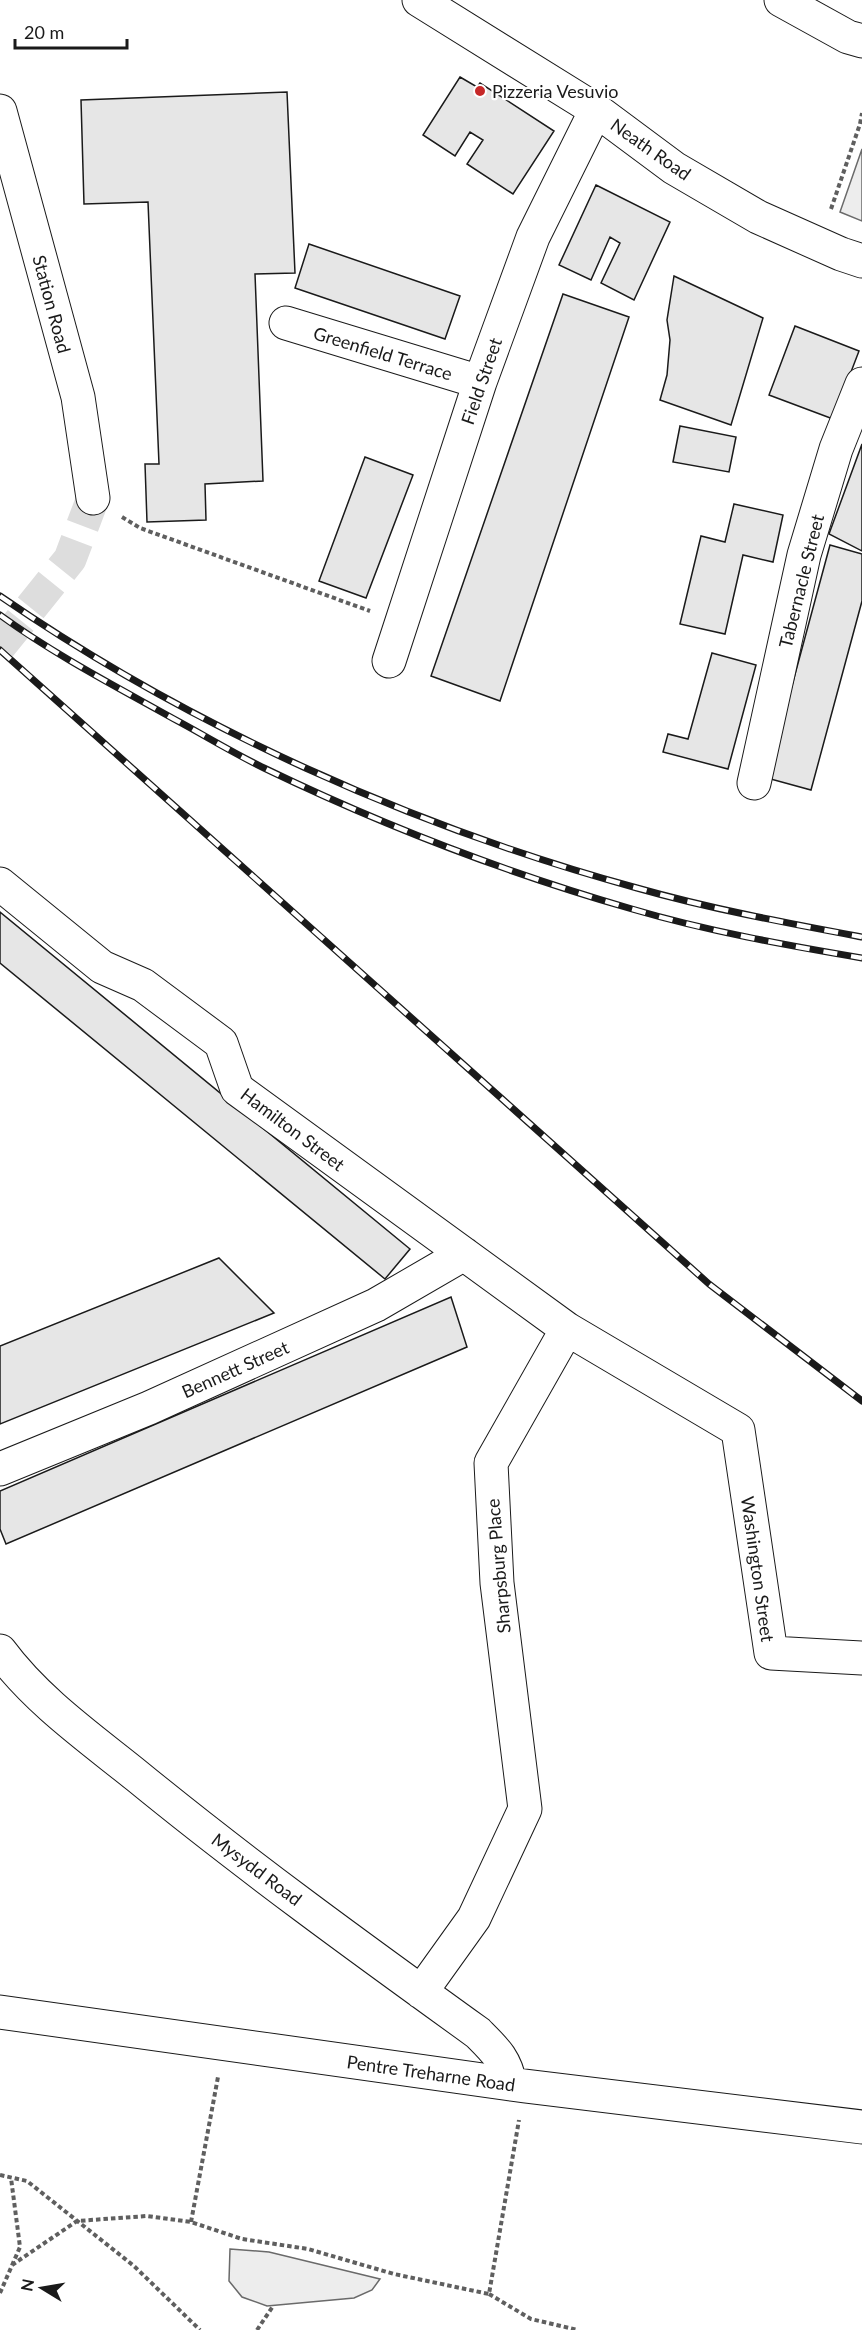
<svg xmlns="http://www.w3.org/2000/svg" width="862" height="2330" viewBox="0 0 862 2330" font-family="Lato,sans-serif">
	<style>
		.built { fill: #ededed; stroke: #6a6a6a; stroke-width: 1.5 }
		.building { fill: #e6e6e6; stroke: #1a1a1a; stroke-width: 1.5 }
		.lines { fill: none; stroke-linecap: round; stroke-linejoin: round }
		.minor-tunnel { stroke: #ddd; stroke-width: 33; stroke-dasharray: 33 16; stroke-linecap: butt }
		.minor-casing { stroke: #1a1a1a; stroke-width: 35 }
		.major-casing { stroke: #1a1a1a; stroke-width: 35 }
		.path { stroke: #5f5f5f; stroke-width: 4; stroke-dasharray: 4.5 3; stroke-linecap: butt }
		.minor { stroke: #fff; stroke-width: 33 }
		.major { stroke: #fff; stroke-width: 33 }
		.rail-casing { stroke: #1a1a1a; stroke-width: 7 }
		.rail { stroke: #fff; stroke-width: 4.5; stroke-dasharray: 14; stroke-linecap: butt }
		.poi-dot { fill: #c62828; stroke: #fff; stroke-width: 2 }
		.labels { text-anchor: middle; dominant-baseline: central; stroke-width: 4.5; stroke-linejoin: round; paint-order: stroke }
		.poi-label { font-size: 18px; fill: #1a1a1a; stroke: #fff; text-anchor: start }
		.street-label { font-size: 18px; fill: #1a1a1a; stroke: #fff }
	</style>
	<rect width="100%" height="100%" fill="#fff"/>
	<!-- built -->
	<path class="built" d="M862,149V221L840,212Z
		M230,2249L269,2252L380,2279L372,2290L354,2298L267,2306L242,2297L229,2281Z"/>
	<!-- building -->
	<path class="building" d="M460,77L477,87L480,83L554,131L513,194L467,164L483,140L470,132L455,156L423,135Z
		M287,92L295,273L255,274L263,481L205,484L206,520L147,522L145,464H159L148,202L84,204L81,100Z
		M596,185L670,222L634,300L601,283L620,243L610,237L591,280L559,265Z
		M309,244L460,296L445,339L295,288Z
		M674,276L763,318L731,425L660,400L667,375L670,340L667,320Z
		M563,294L629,317L500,701L431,676Z
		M795,326L859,351L833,419L769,395Z
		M680,426L736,437L729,472L673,462Z
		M862,444V551L829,534Z
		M365,457L413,475L366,598L319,581Z
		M734,504L783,515L773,562L743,555L725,634L680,624L701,536L725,542Z
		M830,545L862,554V601L811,790L767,778Z
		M712,653L756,665L728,769L663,752L668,734L688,739Z
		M0,912L410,1249L385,1279L0,963Z
		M219,1258L274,1313L0,1424V1346Z
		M451,1297L467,1347L6,1544L0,1529V1491Z"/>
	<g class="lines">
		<!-- minor-tunnel -->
		<path class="minor-tunnel" d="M0,646L70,559L93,498"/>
		<!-- minor casing -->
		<g class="minor-casing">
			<path id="minor" d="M419,0L596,110L674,168L758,217L841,254L862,261
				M0,111L78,397L93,498
				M286,323L480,382
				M389,661L480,382L533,237L596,110
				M754,783L804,555L836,449L862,384
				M0,884L102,967L143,985L221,1043L237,1089L567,1329
				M0,1469L149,1408L376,1305L464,1254
				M0,1651C37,1701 90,1738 137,1776C247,1866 363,1950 478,2033C495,2050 506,2060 510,2084
				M421,1992L474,1918L525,1809L497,1583L491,1463L567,1329L738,1430L771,1653L862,1658
				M0,2012L525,2086L862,2127"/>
		</g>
		<!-- major casing -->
		<g class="major-casing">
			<path id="major" d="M781,0L848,37L862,41"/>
		</g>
		<!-- path -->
		<path class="path" d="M831,209L860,124L862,113
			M122,517L140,528L370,611
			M0,2175L27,2181L134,2266L200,2330
			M191,2222L218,2077
			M12,2265L77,2221L147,2216L191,2222L242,2239L308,2249L394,2274L489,2294L519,2120
			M0,2293L20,2247L11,2178
			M489,2294L531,2319L578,2330
			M257,2330L273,2306"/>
		<!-- minor -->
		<use href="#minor" class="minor"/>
		<!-- major -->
		<use href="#major" class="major"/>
		<!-- rail casing -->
		<g class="rail-casing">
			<path id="rail" d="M0,596C190,727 414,827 637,888C711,909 787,923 862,937
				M0,615C55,655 115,686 174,719C204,735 233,753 264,768C382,825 507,873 632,909C707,931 785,945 862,958
				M0,650L709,1284L862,1401"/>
		</g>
		<!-- rail -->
		<use href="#rail" class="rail"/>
	</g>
	<!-- markers -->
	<circle class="poi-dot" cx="480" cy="91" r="6"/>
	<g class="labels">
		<!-- poi labels -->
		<g class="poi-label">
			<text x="492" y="91">Pizzeria Vesuvio</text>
		</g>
		<!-- street labels -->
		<g class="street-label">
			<text transform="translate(651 149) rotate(35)">Neath Road</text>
			<text transform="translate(52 304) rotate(75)">Station Road</text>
			<text transform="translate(383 353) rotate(17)">Greenfield Terrace</text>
			<text transform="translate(481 381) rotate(-71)">Field Street</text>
			<text transform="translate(801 581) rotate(-76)">Tabernacle Street</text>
			<text transform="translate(293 1129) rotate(37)">Hamilton Street</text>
			<text transform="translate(235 1369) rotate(-24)">Bennett Street</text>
			<text transform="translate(498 1566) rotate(-95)">Sharpsburg Place</text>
			<text transform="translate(758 1569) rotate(82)">Washington Street</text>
			<text transform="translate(257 1869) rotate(37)">Mysydd Road</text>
			<text transform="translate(431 2073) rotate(8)">Pentre Treharne Road</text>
		</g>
	</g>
	<!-- north arrow -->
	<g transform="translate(42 2288) rotate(281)" stroke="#ffffff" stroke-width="4.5" paint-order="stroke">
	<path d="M0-4.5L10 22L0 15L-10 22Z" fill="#1a1a1a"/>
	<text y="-9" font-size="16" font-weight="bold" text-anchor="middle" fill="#1a1a1a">N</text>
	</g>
	<!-- scale -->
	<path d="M15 39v9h112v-9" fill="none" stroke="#1a1a1a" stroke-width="3"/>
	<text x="24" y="39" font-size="18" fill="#1a1a1a" stroke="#ffffff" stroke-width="4.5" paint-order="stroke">20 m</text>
</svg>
